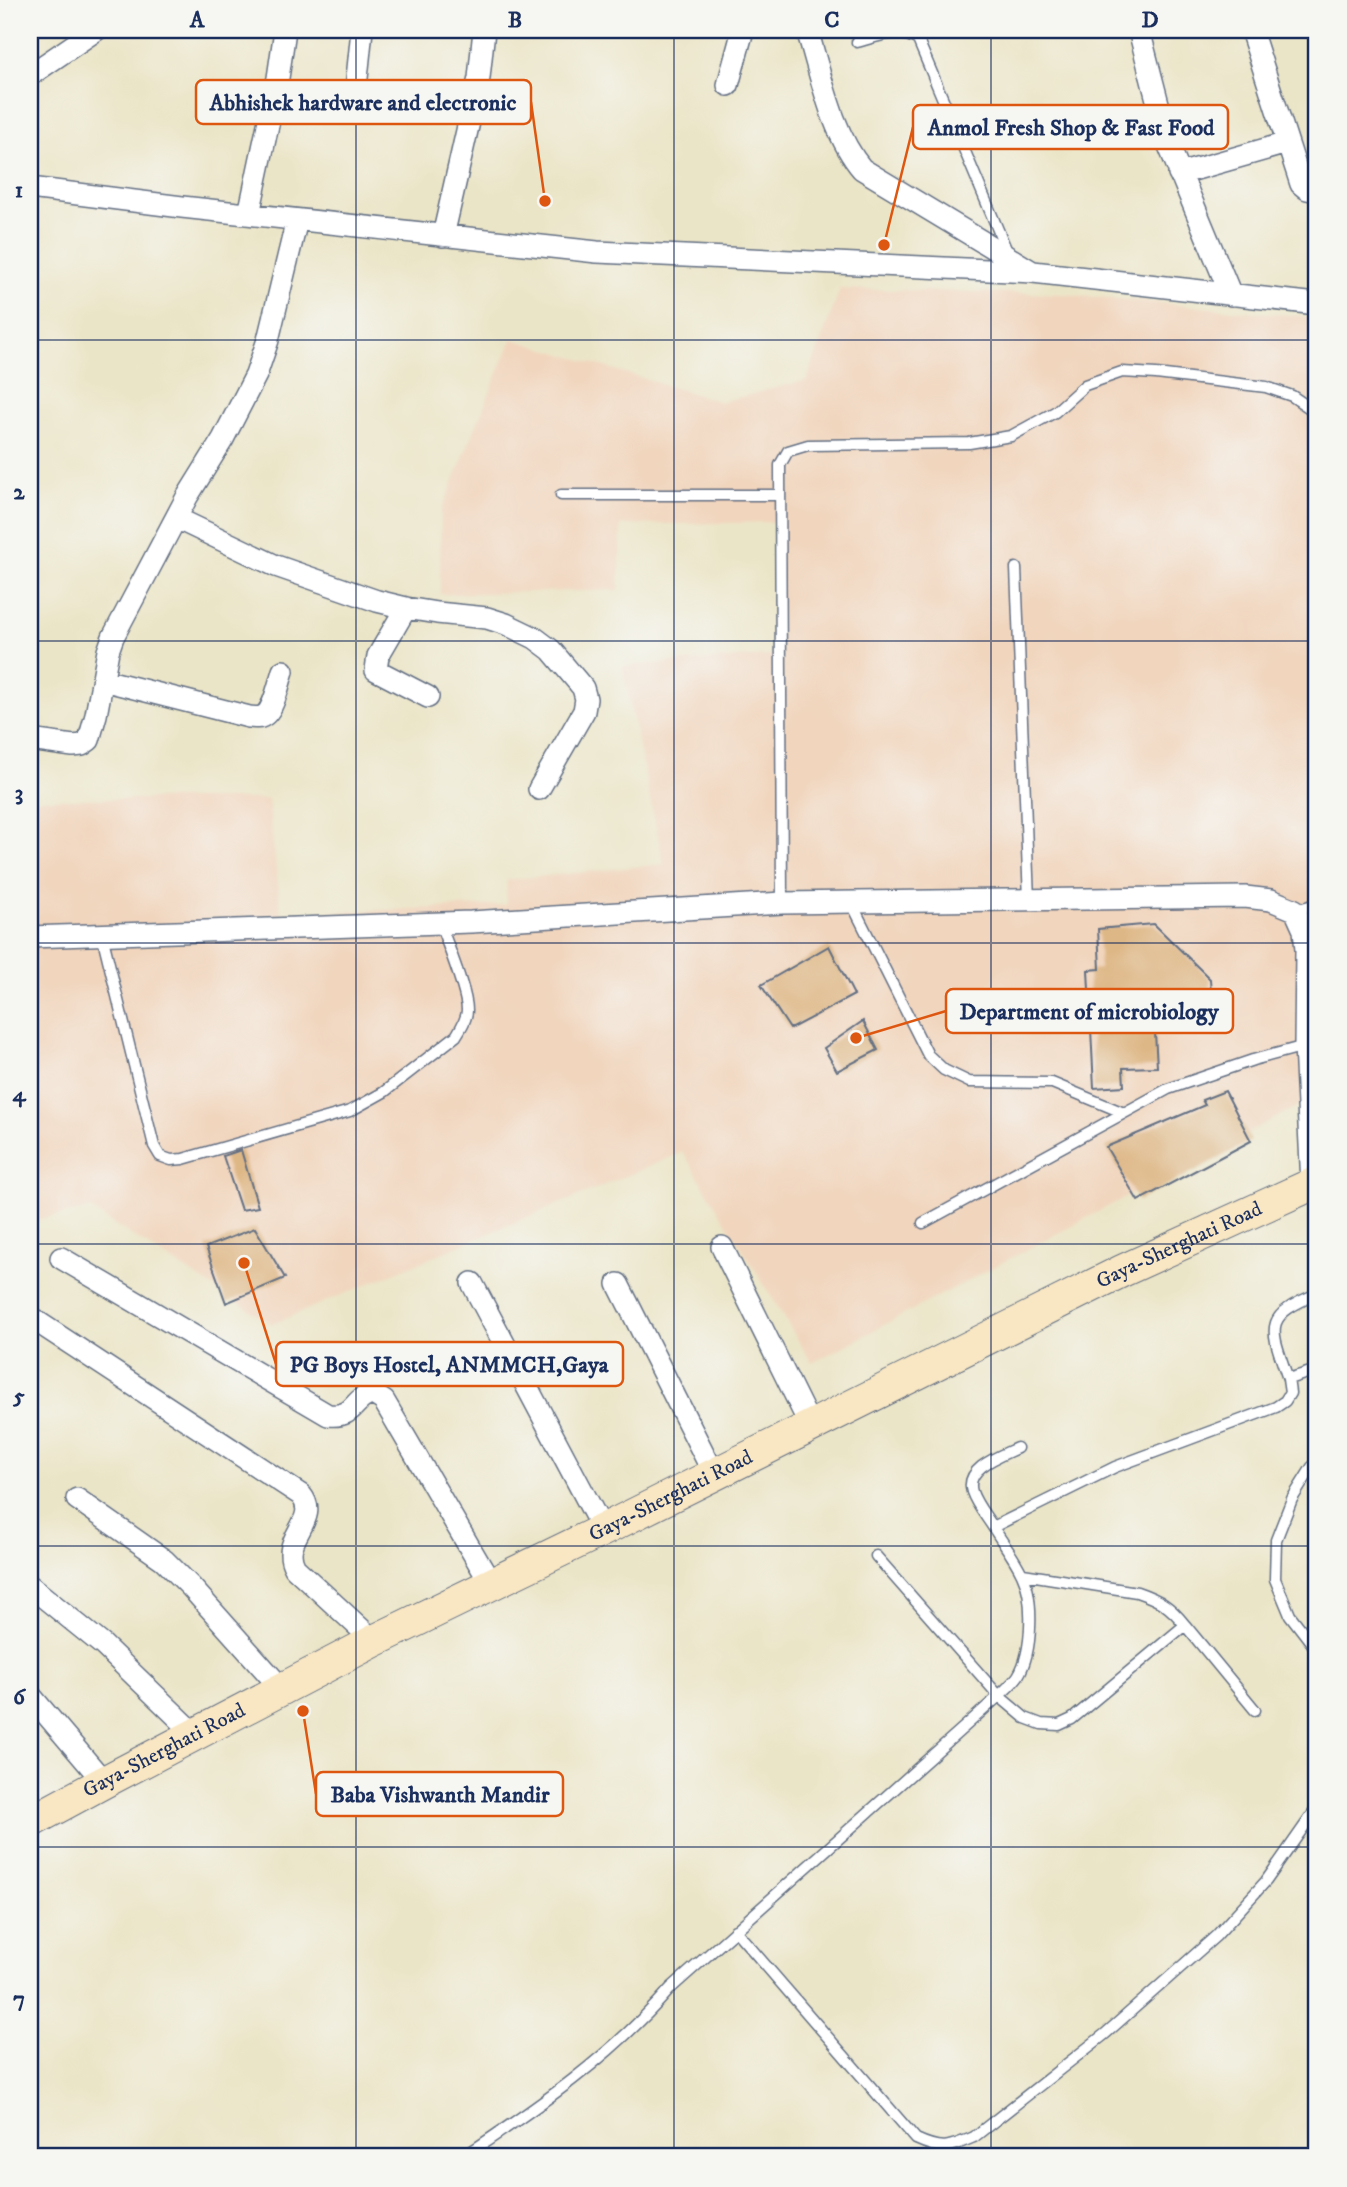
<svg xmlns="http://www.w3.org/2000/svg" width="1347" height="2187" viewBox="0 0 1347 2187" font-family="'IM FELL DW Pica',serif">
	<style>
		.built { fill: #f1d5bd }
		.building { fill: #deb786 }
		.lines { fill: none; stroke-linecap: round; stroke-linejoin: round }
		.service-casing { stroke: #646f83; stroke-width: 13 }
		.minor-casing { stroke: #646f83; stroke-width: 24 }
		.secondary-casing { stroke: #646f83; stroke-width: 34 }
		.service { stroke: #fff; stroke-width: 10 }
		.minor { stroke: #fff; stroke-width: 21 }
		.secondary { stroke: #f9e7c3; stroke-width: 32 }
		.grid { fill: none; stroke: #1b2f5e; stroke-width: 2; stroke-opacity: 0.55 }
		.labels { text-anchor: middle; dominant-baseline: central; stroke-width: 5; stroke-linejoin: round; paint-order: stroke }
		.street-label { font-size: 21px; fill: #1b2f5e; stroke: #f6f6f2 }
		.leader { fill: none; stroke: #de5710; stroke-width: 2.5 }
		.callout-dot { fill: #de5710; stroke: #f6f6f2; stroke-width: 2.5 }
		.callout { fill: #f6f6f2; stroke: #de5710; stroke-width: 2.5 }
		.callout-label { font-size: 23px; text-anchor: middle; font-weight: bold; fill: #1b2f5e }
		.neatline { fill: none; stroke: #1b2f5e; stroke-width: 2.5 }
		.grid-label { font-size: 23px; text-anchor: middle; font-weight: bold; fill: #1b2f5e }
	</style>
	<rect width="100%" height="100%" fill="#f6f6f2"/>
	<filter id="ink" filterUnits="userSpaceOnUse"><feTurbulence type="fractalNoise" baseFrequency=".0143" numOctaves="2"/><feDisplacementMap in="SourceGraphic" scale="14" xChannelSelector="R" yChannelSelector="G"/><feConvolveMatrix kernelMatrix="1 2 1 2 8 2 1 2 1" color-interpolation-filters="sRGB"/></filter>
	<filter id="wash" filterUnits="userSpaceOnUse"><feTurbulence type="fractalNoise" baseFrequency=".00686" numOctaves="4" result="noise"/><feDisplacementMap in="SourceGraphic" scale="28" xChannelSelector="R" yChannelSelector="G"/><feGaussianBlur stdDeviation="1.57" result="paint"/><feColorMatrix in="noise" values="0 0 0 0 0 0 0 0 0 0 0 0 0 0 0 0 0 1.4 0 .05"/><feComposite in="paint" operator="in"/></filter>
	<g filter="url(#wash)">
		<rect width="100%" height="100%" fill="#ebe5c7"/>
		<!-- built -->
		<path class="built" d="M840,289L1062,294L1317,318V1096L812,1363L683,1152L272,1324L90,1209L30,1221V799H268L281,914L506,905L507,880L664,864L622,666L781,655L777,522L621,525L619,590L440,594L441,512L512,339L721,402L807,380Z"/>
		<g id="blocks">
			<!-- building -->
			<path class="building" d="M1154,924L1210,979L1213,1028L1155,1033L1157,1067L1123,1068L1124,1086L1094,1088L1088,970L1100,969L1098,929Z
				M829,946L854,995L790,1029L761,985Z
				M863,1021L878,1050L837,1071L824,1048Z
				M1225,1091L1251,1141L1138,1201L1106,1147L1205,1105L1202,1100Z
				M241,1150L258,1207L241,1210L223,1156Z
				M255,1228L285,1278L226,1303L206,1247Z"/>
		</g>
	</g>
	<g filter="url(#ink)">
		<use href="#blocks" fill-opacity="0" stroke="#646f83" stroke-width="2"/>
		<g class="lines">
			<!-- service casing -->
			<g class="service-casing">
				<path id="service" d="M857,42C880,36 896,27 918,40L1009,256
					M561,495H780
					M1016,568L1029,900
					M851,902L928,1055L944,1070L969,1082L1052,1083L1124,1113
					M782,903L780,465L788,451L808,445L969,443L1011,436L1055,412L1085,385L1122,372L1156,374L1266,387L1292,396L1317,413
					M1295,910L1317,904
					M102,935L154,1146L160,1156L171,1160L183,1159L350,1111L384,1092L456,1036C461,1028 467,1019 467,1010C467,991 447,944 440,923
					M923,1223L1168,1089L1253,1060L1305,1046
					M1288,1379C1271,1328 1261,1317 1317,1294
					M1317,1463L1312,1467L1292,1499L1276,1540L1275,1579L1290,1615L1317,1650
					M993,1527C986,1516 976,1504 972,1492C964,1468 1000,1456 1017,1448
					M876,1556L999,1696L1025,1718L1041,1724L1059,1725L1072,1719L1185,1625L1255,1710
					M1023,1574L1137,1592C1160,1600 1170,1606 1185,1625
					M735,1930L916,2139C942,2151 948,2148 974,2137L1105,2034L1216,1936L1266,1881L1317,1808
					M463,2157C538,2107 611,2057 671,1988L999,1696C1005,1690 1013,1683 1018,1676C1033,1652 1034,1598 1022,1574C1014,1557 1002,1542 993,1527L1115,1467L1276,1407L1285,1401L1290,1393L1288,1379L1317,1370"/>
			</g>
			<!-- minor casing -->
			<g class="minor-casing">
				<path id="minor" d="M807,30C821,75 832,134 862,169L1031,271
					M1139,30L1169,146L1231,295
					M1251,30L1301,184L1307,189L1317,191
					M30,75L96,30
					M728,85L743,30
					M356,88L362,30
					M1179,174L1287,143
					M30,188L182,207L597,252L1033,272L1317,304
					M249,214L278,78L285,30
					M443,236L479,78L484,30
					M176,518L276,566L377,601L406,608L437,613L487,618L506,624L535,638L551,650L583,688L586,699L584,711L539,789
					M406,608L378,656L376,670L428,697
					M103,680L249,717C251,717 260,718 261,717C273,714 279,683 283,671
					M30,740L73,746L82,745L89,740L96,715L108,651L113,637L187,497L223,439L256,375L268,340L297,220
					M30,937L471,922L782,903L1245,897L1271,900L1295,910L1304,930L1306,950L1305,1046L1312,1184
					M722,1247L810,1425
					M61,1258L328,1415C357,1418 351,1398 373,1394L384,1401L491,1584
					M472,1283L603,1530
					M618,1284L714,1474
					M30,1317L301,1495C322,1520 278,1539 295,1568L374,1641
					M77,1499L164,1560L191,1587L281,1688
					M30,1586L103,1645L195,1734
					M30,1695L104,1782"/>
			</g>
			<!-- secondary casing -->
			<g class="secondary-casing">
				<g id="secondary">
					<path id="s1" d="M30,1822L104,1782L374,1641L603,1530L1122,1271L1317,1182"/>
				</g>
			</g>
			<!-- service -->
			<use href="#service" class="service"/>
			<!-- minor -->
			<use href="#minor" class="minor"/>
			<!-- secondary -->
			<use href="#secondary" class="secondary"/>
		</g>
	</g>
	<!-- grid -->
	<path class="grid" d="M356,30V2157M674,30V2157M991,30V2157M30,340H1317M30,641H1317M30,943H1317M30,1244H1317M30,1546H1317M30,1847H1317"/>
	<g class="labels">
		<!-- street labels -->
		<g class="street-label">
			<text stroke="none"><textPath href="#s1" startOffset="1286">Gaya-Sherghati Road</textPath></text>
			<text stroke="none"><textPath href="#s1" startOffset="719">Gaya-Sherghati Road</textPath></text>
			<text stroke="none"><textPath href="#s1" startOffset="152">Gaya-Sherghati Road</textPath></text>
		</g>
	</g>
	<!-- callouts -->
	<path class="leader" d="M545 201L531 102M884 245L913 127M856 1038L946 1011M244 1263L276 1364M303 1711L316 1794"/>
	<g class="callout-dot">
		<circle cx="545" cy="201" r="7"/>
		<circle cx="884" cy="245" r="7"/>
		<circle cx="856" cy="1038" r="7"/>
		<circle cx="244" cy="1263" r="7"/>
		<circle cx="303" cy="1711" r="7"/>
	</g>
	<g class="callout">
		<rect x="196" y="80" width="335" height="44" rx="7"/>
		<rect x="913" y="105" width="315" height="44" rx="7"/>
		<rect x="946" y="989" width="287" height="44" rx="7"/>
		<rect x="276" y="1342" width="347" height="44" rx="7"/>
		<rect x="316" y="1772" width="247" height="44" rx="7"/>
	</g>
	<g class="callout-label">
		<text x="363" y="110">Abhishek hardware and electronic</text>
		<text x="1071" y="135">Anmol Fresh Shop &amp; Fast Food</text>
		<text x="1089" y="1019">Department of microbiology</text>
		<text x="449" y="1372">PG Boys Hostel, ANMMCH,Gaya</text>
		<text x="440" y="1802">Baba Vishwanth Mandir</text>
	</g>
	<!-- margin -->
	<rect width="1347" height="2187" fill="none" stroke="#f6f6f2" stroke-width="77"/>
	<rect x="38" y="38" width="1270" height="2110" class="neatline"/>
	<g class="grid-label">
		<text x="197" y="27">A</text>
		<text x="515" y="27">B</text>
		<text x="832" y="27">C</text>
		<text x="1150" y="27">D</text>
		<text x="19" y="197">1</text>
		<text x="19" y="499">2</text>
		<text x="19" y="800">3</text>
		<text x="19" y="1101">4</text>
		<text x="19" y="1403">5</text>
		<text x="19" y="1704">6</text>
		<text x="19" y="2006">7</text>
	</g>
</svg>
